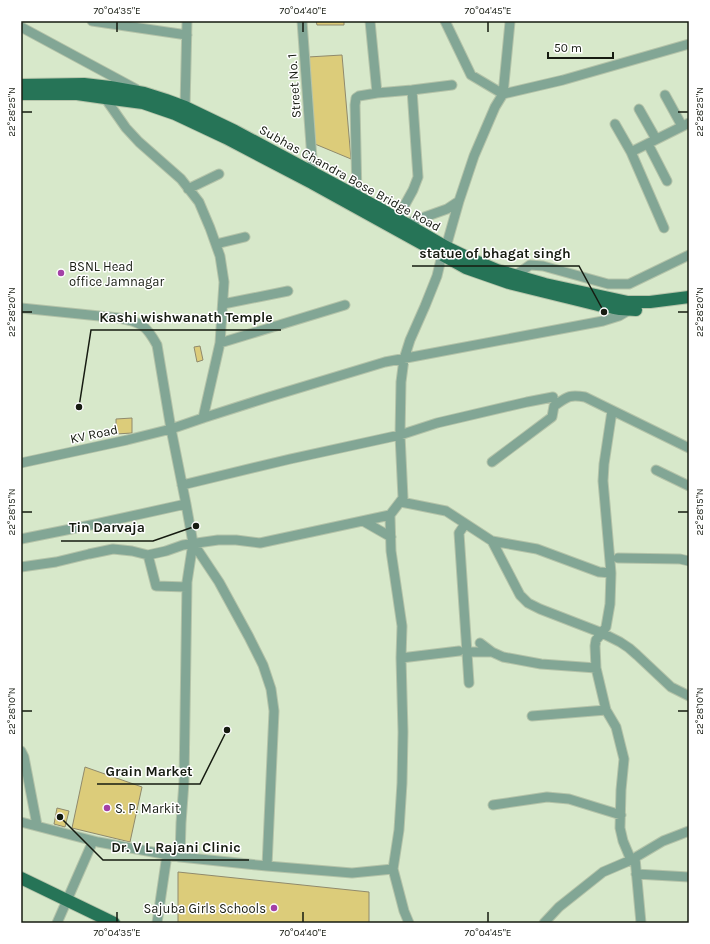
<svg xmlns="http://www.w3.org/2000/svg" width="710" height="944" viewBox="0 0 710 944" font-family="Karla,sans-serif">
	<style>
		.building { fill: #dccc7a; stroke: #908a6c }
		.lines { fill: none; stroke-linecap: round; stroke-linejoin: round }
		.minor-casing { stroke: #b4c3a9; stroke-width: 11 }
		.primary-casing { stroke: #b4c3a9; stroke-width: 14 }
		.minor { stroke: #82a695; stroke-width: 9 }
		.primary { stroke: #267457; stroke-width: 12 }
		.ticks { fill: none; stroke: #161b11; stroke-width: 1.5 }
		.poi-dot { fill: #a340a6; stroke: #fff; stroke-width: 1.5 }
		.labels { text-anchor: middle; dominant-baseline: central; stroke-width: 3; stroke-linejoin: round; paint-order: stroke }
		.street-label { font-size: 13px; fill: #161b11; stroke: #fff }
		.poi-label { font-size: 13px; fill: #161b11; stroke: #fff; text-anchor: start }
		.leader { fill: none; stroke: #161b11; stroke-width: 1.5 }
		.callout-dot { fill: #161b11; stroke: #fff; stroke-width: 1.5 }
		.callout-label { font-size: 14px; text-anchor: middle; font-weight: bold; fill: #161b11; stroke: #fff; stroke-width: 3; stroke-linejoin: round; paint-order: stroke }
		.neatline { fill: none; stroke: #161b11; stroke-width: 1.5 }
		.ticks-label { font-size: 10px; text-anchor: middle; fill: #161b11 }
	</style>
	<rect width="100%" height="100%" fill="#d7e8ca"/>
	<!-- building -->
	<path class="building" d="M316,21H344V25H317Z
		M342,55L351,159L315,144L308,57Z
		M200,346L203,360L197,362L194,347Z
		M132,418V433L116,434V419Z
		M85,767L142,787L130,842L72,828Z
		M57,808L69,811L65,827L54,824Z
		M178,872L369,892V923H178Z"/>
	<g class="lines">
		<!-- minor casing -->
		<g class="minor-casing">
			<path id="minor" d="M92,21L187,35
				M302,21L313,173
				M445,21L471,75L503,94L510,22
				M21,27L136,89
				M377,93L412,90L452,85
				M665,95L682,126
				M105,98L126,128L139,142L181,179L199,202L210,228L220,256L224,282L220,343L203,418
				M185,107L187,21
				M639,109L656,139
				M615,124L631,152L664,228
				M648,144L667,181
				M631,152L689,123
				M188,189L219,174
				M357,197L355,105L356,98L359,96L377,93L370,21
				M397,219L413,190L418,177L412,90
				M405,224L447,209L459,201
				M216,244L245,237
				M516,275L530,265L543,266L608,284H629L689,255
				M223,304L288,291
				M21,308L119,318C141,322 146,325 157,345L171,429L186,504L193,543L187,582L184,782L181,823L180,857
				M220,343L345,305
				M612,411L604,464L603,481L611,573L610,604L606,627L602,633L596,640L595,646L596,668L606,710L616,727L624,759L621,790L620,828L623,841L631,860
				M492,462L552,417L554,406C567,397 569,394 585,397L689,448
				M21,463L127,440L171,429L203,418L269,397L385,362L603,321L619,316L631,309
				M656,470L689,486
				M182,485L290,459L400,435L437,423L527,402L553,397
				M401,502L446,511L492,541L520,595L528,603L540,609L602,633L620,642L629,648L637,655L671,687L689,696
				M390,515L391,551L402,626L401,658L403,732L402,783L399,830L393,869L404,911L409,923
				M363,521L391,537
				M465,524L459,533L469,683
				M21,539L91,525L186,504
				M492,541L537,549L599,572L611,573
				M148,555L156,586L187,587
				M618,558L680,559L689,561
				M21,567L56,562L89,554L113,549L132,551L148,555L166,551L183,545L218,540H236L260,543L390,515L403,498L400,435L401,382L404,359L410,340L425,306L437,276L442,255L446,247L459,201L474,156L495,107L503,94L563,80L689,44
				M480,643L492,652L503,657L541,664L596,668
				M467,652H492
				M401,658L459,651
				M532,716L606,710
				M21,751L24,757L37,825
				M493,805L547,797L569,799L621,815
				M21,822L98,842L180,857L267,866L274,711L271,689L263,665L249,637L219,582L193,543
				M635,858L641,923
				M267,866L352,873L393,869
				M636,874L689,877
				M57,923L93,841
				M157,923L167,855
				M544,923L559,907L603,872L631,860L663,841L689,831"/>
		</g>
		<!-- primary casing -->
		<g class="primary-casing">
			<path id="primary" d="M21,85L84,84L110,87L144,93L166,100L185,107L235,131L377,207L446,247L471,259L497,270L545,284L628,302H650L689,297
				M21,94H77L105,98L143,103L175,114L226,138L312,183L466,268L509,283L598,305L620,309L636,310
				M21,878L114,923"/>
		</g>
		<!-- minor -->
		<use href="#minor" class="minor"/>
		<!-- primary -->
		<use href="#primary" class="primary"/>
	</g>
	<!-- ticks -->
	<path class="ticks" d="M117,22V32M303,22V32M488,22V32M22,112H32M678,112H688M22,312H32M678,312H688M22,512H32M678,512H688M22,711H32M678,711H688M117,912V922M303,912V922M488,912V922"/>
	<!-- markers -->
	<g class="poi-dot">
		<circle cx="61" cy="273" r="4"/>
		<circle cx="107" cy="808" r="4"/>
		<circle cx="274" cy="908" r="4"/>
	</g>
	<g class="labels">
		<!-- street labels -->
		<g class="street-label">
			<text transform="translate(294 86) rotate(-94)">Street No. 1</text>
			<text transform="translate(350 178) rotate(29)">Subhas Chandra Bose Bridge Road</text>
			<text transform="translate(94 434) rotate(-12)">KV Road</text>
		</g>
		<!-- poi labels -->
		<g class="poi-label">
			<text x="69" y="266">BSNL Head<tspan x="69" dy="15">office Jamnagar</tspan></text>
			<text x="115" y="808">S. P. Markit</text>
			<text x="266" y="908" text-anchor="end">Sajuba Girls Schools</text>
		</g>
	</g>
	<!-- callouts -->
	<path class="leader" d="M604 312L579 266H412M79 407L91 330H281M196 526L153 541H61M227 730L200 784H97M60 817L103 860H249"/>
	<g class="callout-dot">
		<circle cx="604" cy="312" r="4"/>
		<circle cx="79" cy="407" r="4"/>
		<circle cx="196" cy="526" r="4"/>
		<circle cx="227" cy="730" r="4"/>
		<circle cx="60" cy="817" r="4"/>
	</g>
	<g class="callout-label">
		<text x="495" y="258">statue of bhagat singh</text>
		<text x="186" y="322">Kashi wishwanath Temple</text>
		<text x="107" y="532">Tin Darvaja</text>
		<text x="149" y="776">Grain Market</text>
		<text x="176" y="852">Dr. V L Rajani Clinic</text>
	</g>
	<!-- border -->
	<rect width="710" height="944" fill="none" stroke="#ffffff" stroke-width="44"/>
	<!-- scale -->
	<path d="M548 52v6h65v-6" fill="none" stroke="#161b11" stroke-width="2"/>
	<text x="554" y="52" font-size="12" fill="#161b11" stroke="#ffffff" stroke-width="3" paint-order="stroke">50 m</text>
	<rect x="22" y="22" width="666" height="900" class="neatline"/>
	<g class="ticks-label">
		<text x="117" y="14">70°04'35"E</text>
		<text x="303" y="14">70°04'40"E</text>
		<text x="488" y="14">70°04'45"E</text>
		<text transform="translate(11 112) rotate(-90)" y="4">22°28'25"N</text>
		<text transform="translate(699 112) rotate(-90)" y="4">22°28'25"N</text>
		<text transform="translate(11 312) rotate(-90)" y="4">22°28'20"N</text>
		<text transform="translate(699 312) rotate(-90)" y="4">22°28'20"N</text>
		<text transform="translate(11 512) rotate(-90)" y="4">22°28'15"N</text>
		<text transform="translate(699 512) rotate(-90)" y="4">22°28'15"N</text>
		<text transform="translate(11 711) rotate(-90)" y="4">22°28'10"N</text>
		<text transform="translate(699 711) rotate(-90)" y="4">22°28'10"N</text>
		<text x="117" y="936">70°04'35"E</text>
		<text x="303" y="936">70°04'40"E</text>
		<text x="488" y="936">70°04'45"E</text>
	</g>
</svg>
